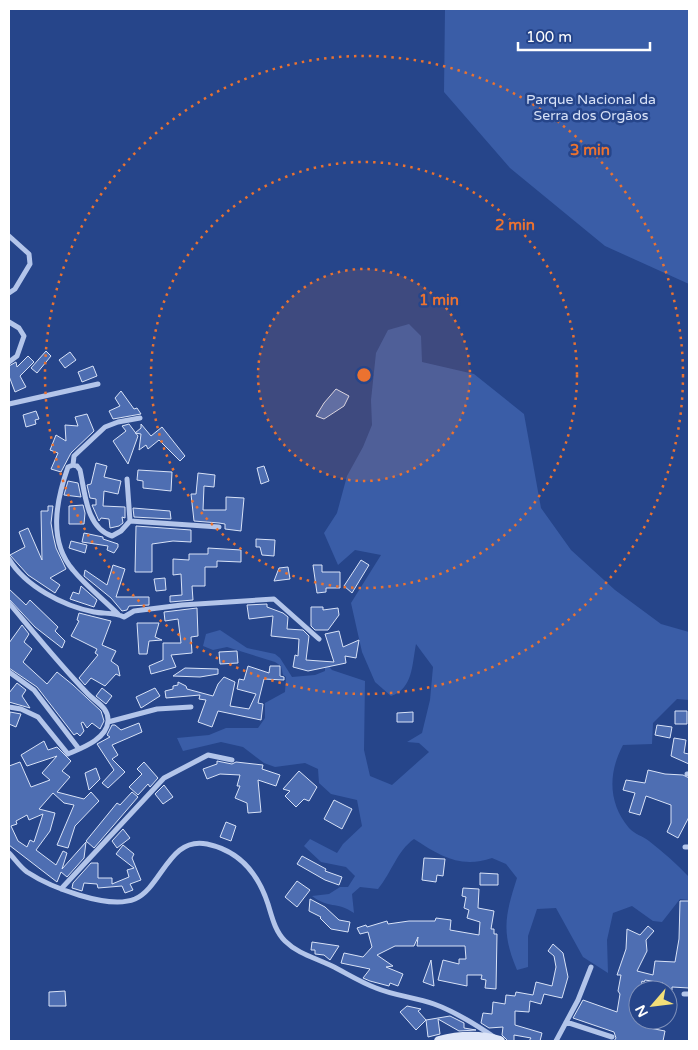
<svg xmlns="http://www.w3.org/2000/svg" width="698" height="1050" viewBox="0 0 698 1050" font-family="'Varela Round',sans-serif">
	<style>
		.green { fill: #3a5da7 }
		.building { fill: #4e6eb2; stroke: #d8e2f7; fill-rule: evenodd }
		.lines { fill: none; stroke-linecap: round; stroke-linejoin: round }
		.street { stroke: #b3c5ea; stroke-width: 5 }
		.secondary { stroke: #dee6f8; stroke-width: 10 }
		.ring { fill: none; stroke: #eb7230; stroke-width: 2.5; stroke-dasharray: 2.5 5 }
		.labels { text-anchor: middle; dominant-baseline: central; stroke-width: 5; stroke-linejoin: round; paint-order: stroke }
		.park-label { font-size: 14px; fill: #d8e2f7; stroke: #26458a }
		.centre { fill: #eb7230; stroke: #26458a; stroke-width: 2.5 }
		.ring-label { font-size: 15px; text-anchor: middle; font-weight: bold; fill: #eb7230; stroke: #26458a; stroke-width: 5; stroke-linejoin: round; paint-order: stroke }
	</style>
	<rect width="100%" height="100%" fill="#26458a"/>
	<!-- green -->
	<path class="green" d="M445,9H689V284L605,246L510,168L444,92Z
		M409,324L421,336L422,362L474,374L524,414L541,508L571,550L615,590L661,624L689,632V700L677,699L653,723L652,744L623,745C608,773 608,803 629,828C634,834 643,836 649,841C663,852 677,864 689,877V900L680,899L662,922L653,921L632,906L613,913L607,940L608,973L583,957L556,908L537,909L528,936V967L517,970C501,932 505,916 517,878L506,864L492,858C461,869 440,856 414,839C397,851 392,872 378,889L360,887L352,894L354,913C336,901 329,909 312,896L329,894L340,887H348L355,876L346,867L321,862L304,846L310,839L337,853L343,844L362,826L357,800L331,794L319,783L318,769L305,763L275,767L264,763L243,747L221,742L183,751L177,738L209,735L226,728H258L265,718V703L285,692L286,677L283,675L281,666L275,662L227,647L213,650L203,646L206,634L220,630L247,648L275,654L280,658L292,677L315,675L325,671V662L332,670L365,681L364,750L370,776L392,785L429,752L419,743L407,742L422,733L430,700L433,667L416,644C412,664 413,689 391,696L375,682L362,652L351,603L381,555L355,550L338,565L324,533L337,513L347,476L363,447L372,425L371,400L376,353L388,330Z"/>
	<!-- building -->
	<path class="building" d="M46,351L51,356L37,373L31,368Z
		M70,352L76,360L65,368L59,360Z
		M28,356L34,362L20,376L26,387L15,392L9,376V366L16,362L17,367Z
		M93,366L97,376L82,382L78,372Z
		M336,389L349,396L344,406L324,419L316,416L324,403Z
		M121,391L134,409L137,408L141,414L113,419L109,411L120,406L115,398Z
		M36,411L39,419L35,420L36,424L26,427L23,415Z
		M87,414L94,431L71,453L61,472L51,469L58,453L50,450L56,435L66,441L65,425L78,426L75,417Z
		M129,424L138,436L128,464L113,441L126,431L122,426Z
		M141,424L151,436L162,427L185,456L180,461L159,440L148,449L146,445L139,450L141,434L135,433L141,428Z
		M96,463L107,466L104,477L121,481L118,494L104,491L103,506L125,507V518L122,517L123,523L119,526L110,528L109,519L101,518L99,521L92,505H96V499L90,498L87,485L91,484Z
		M264,466L269,481L261,484L257,468Z
		M138,470L172,472L171,491L143,488V481L137,480Z
		M198,473L215,475L214,487L204,486L203,510H226V497L244,498L241,531L225,529V524L219,523L194,521L191,494H196Z
		M68,481L78,483L81,497L64,495Z
		M83,505L85,513L84,524H69V506Z
		M48,506H53L51,523L53,535L56,548L66,569L50,578L60,585L55,593L28,575L10,555L25,547L19,532L28,528L42,560L41,511H48Z
		M133,508L170,511L171,519L134,517Z
		M136,526L191,530V542L173,541L152,544V572H135Z
		M84,533L103,537V539L118,544V547L114,553L107,550L108,546L82,542Z
		M256,539L275,540L274,556L262,555L260,547H256Z
		M71,541L87,545L85,553L69,548Z
		M208,548L241,550V562L217,561V567H205V586H192L193,600L170,602V596L182,595L181,574L173,575V559L189,560V554H208Z
		M361,560L369,565L352,593L344,586Z
		M113,565L125,569L116,597H149V605L129,606L127,610L122,611L111,598L84,576L85,570L107,585Z
		M313,565H322V572H340V588H326V592L317,593Z
		M288,567L290,579L274,581L279,568Z
		M165,578L166,590L156,591L154,579Z
		M81,586L97,600L94,607L70,599L73,592L79,594Z
		M9,589L26,605L30,600L58,627L55,631L65,641L62,648L35,627L9,599Z
		M267,604V607L283,613L288,617L287,629L303,630L309,636L306,660L334,662L325,634L339,631L343,647L359,640L356,658L345,656L346,663L308,671L293,667L295,655L298,656L299,639L271,636L273,616L249,619L247,605Z
		M311,607H323V610L338,608L339,615L328,630H315L311,626Z
		M197,608L198,636L191,637L192,653L171,655L176,667L151,674L149,666L163,660V643H181L178,619L165,621L164,612Z
		M79,613L111,621L102,645L116,651L111,661L118,666L120,676L116,674L105,686L91,678L85,685L79,678L98,655L95,653L97,649L71,636L79,621L77,620Z
		M137,623H159L155,637L162,640L149,641L147,654H139Z
		M22,625L29,634L24,642L32,649L23,662L47,684L57,672L73,685L101,711L104,721L100,729L92,723L87,728L83,722L81,723L84,731L80,736L77,733L74,735L37,687L9,668V643Z
		M237,651L238,663L220,664L219,652Z
		M248,666L269,673L270,666H280V676L284,677V680L264,679L258,703L263,704L261,720L218,711L212,727L198,722L206,700L199,699L200,695L166,698L165,691L173,689V686L178,685V682L186,686L187,689L213,696L218,684L224,677L235,682L230,706L249,709L256,694L237,689L239,679L244,680Z
		M185,668L218,669V674L200,677L173,676Z
		M17,683L26,690L22,696L30,708L9,702V693Z
		M102,688L112,696L106,704L96,696Z
		M155,688L160,696L141,708L136,697Z
		M675,711H687V724H675Z
		M10,712L21,714L16,727L9,724Z
		M413,712V722H397V713Z
		M139,723L142,732L112,745L118,755L112,759L125,772L108,788L102,783L114,770L97,744L110,737L107,735L112,725H115L121,730Z
		M657,725L672,727L670,738L655,735Z
		M674,738L686,740L684,753L689,754V764L671,756Z
		M44,741L48,750L57,747L71,761L62,771L70,777L57,792L84,799L91,792L99,801L75,826L68,848L57,845L74,805L64,803L53,793L39,809L55,813L50,831L36,850L56,865L63,851L67,853L62,869L86,842L84,858L67,877L61,872L57,882L9,845V766L20,762L31,787L50,780L42,773L57,756L27,766L21,755ZM43,814L34,842L30,840L27,847L18,841L11,826L17,824L16,821L27,815L29,820Z
		M217,761L232,764L236,762L263,765L262,769L280,775L276,786L258,780L261,812L248,813L247,803L235,798L240,786H237L240,775L220,774L207,779L203,769L217,764Z
		M144,762L158,778L150,787L148,784L138,795L129,787L142,774L137,769Z
		M96,768L100,779L89,790L85,773Z
		M648,770L665,774L683,775L689,778V817L678,838L667,832L671,823V805L646,796L640,815L629,812L635,793L623,790L626,780L645,783Z
		M299,771L317,787L309,801L304,799L296,807L285,796L290,791L283,789Z
		M164,785L173,797L163,804L155,794Z
		M132,792L138,797L94,848L86,841L117,803L120,805Z
		M334,800L352,809L342,829L324,819Z
		M226,822L236,826L231,841L220,837Z
		M123,829L130,838L117,848L112,841Z
		M123,845L134,854L132,858L141,880L130,884L133,890L125,893L122,886L98,888L97,884L84,883L82,891L72,888L73,883L91,863H98V878H112V884L129,877L127,870L134,868L116,854Z
		M302,856L326,869L325,871L342,877L339,885L325,880L297,864Z
		M424,858L445,859L443,876L437,875L436,882L422,880Z
		M480,873L498,874V885H480Z
		M297,881L310,890L297,907L285,897Z
		M463,888L479,889L478,908L494,911L491,929H494V934H497L496,989L485,988L486,980L481,979L482,975H467V986L438,980L443,960L459,964V959H466L465,946H417L418,937L414,946H395L377,955L393,966L386,967L403,974L398,986L390,983L389,986L370,981L363,978L370,969L341,963L344,953L363,957L372,947L368,932L360,934L357,928L366,925L367,927L387,921L388,924L409,921H435L436,918L451,920L450,930L479,935L480,922L467,918L469,910L464,908L466,897L462,896Z
		M310,899L325,907L339,920L350,922L348,932L331,929L320,918L321,917L309,911Z
		M680,901H689V988L672,987V990H663V983L645,980L644,982L642,981L641,987L638,986V1020H645L644,1027L665,1031L663,1041H614L616,1038L614,1032L573,1018L583,1000L617,1012L620,994L618,991L621,975H617L626,949L627,929L640,935L648,926L654,931L646,940L647,951L637,971L653,975L655,961L675,962L679,939Z
		M312,942L339,946L330,960L324,955L315,954V950H311Z
		M553,944L563,953L568,977L562,998L544,994L541,1004L530,1001L529,1012L515,1011V1025L542,1033L540,1041H529L531,1038L514,1035V1041H508L502,1035L503,1027L489,1028L481,1023L483,1013L492,1014L493,1002L505,1004L506,995L515,996L516,992L533,995L536,982L552,986L556,967L554,956L548,951Z
		M431,960L434,986L423,982Z
		M65,991L66,1006H49V992Z
		M407,1006L421,1009L418,1011L426,1020L450,1016L464,1023V1028L476,1030L459,1031L438,1019L440,1034L428,1037L426,1020L416,1030L400,1012Z"/>
	<g class="lines">
		<!-- street -->
		<path class="street" d="M9,236L29,254L30,264L15,289L9,293
			M9,322L19,328L24,336L17,356L9,362
			M9,404L98,384
			M73,465L68,467C56,501 48,541 73,570C86,586 103,599 118,614
			M73,465L77,466L80,470C85,492 86,528 112,536L121,531L130,521L127,479
			M73,465L74,456L105,427L118,422L140,418
			M130,521L219,527
			M9,559C25,586 63,606 94,612C104,614 114,612 124,617L134,611L182,605L274,599L319,639
			M9,603C35,634 60,665 88,694C96,702 109,708 108,721C107,739 82,748 68,754L38,717L21,709L9,707
			M9,672L34,690L79,749
			M108,722L157,709L191,707
			M687,774H689
			M685,847H689
			M9,853C15,859 20,867 27,872C50,887 108,910 135,899C162,887 169,836 207,844C240,851 258,873 268,904C272,917 275,931 285,941C298,954 316,958 332,966C346,973 360,982 376,988C395,996 415,997 434,1004C456,1012 475,1024 494,1037
			M61,889L164,778L208,755L232,760
			M684,994H689
			M566,1022L612,1037
			M556,1041L578,1000L591,967"/>
		<!-- secondary -->
		<path class="secondary" d="M439,1041C458,1036 480,1035 500,1041"/>
	</g>
	<!-- distance rings -->
	<circle cx="364" cy="375" r="106" fill="#eb7230" fill-opacity=".12"/>
	<g class="ring">
		<circle cx="364" cy="375" r="106"/>
		<circle cx="364" cy="375" r="213"/>
		<circle cx="364" cy="375" r="319"/>
	</g>
	<g class="labels">
		<!-- park labels -->
		<g class="park-label">
			<text x="591" y="99">Parque Nacional da<tspan x="591" dy="16">Serra dos Orgãos</tspan></text>
		</g>
	</g>
	<circle cx="364" cy="375" r="8" class="centre"/>
	<g class="ring-label">
		<text x="590" y="155">3 min</text>
		<text x="515" y="230">2 min</text>
		<text x="439" y="305">1 min</text>
	</g>
	<!-- border -->
	<rect width="698" height="1050" fill="none" stroke="#ffffff" stroke-width="20"/>
	<!-- north arrow -->
	<g transform="translate(653 1005) rotate(242)"><circle r="24" fill="#26458a" stroke="#7d8fb9"/>
	<path d="M0-4L9 19L0 12L-9 19Z" fill="#f3df78"/>
	<text y="-8" font-size="14" font-weight="bold" text-anchor="middle" fill="#ffffff">N</text>
	</g>
	<!-- scale -->
	<path d="M518 42v8h132v-8" fill="none" stroke="#ffffff" stroke-width="2.5"/>
	<text x="526" y="42" font-size="15" fill="#ffffff" stroke="#26458a" stroke-width="4" paint-order="stroke">100 m</text>
</svg>
